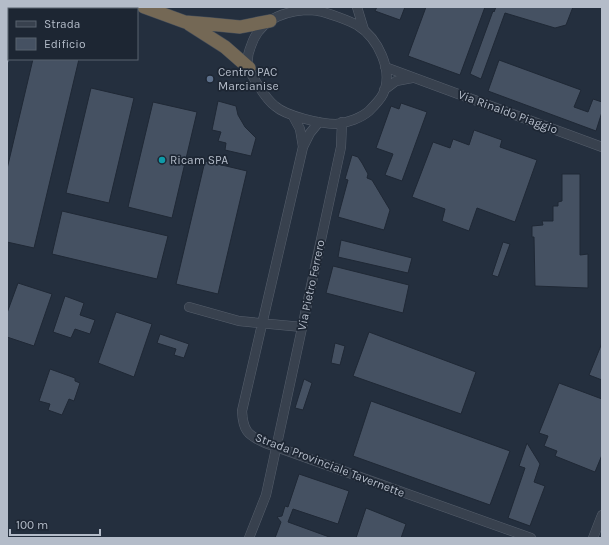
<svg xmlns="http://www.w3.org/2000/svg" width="609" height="545" viewBox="0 0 609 545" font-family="Karla,sans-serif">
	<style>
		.building { fill: #455162; stroke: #1f2835 }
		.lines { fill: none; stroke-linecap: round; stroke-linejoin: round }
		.minor-casing { stroke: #565f6c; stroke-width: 10 }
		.highway-casing { stroke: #434c59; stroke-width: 14 }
		.minor { stroke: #38414e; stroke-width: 9 }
		.highway { stroke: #746855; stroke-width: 13 }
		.rail-casing { stroke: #5a6575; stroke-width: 3.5 }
		.rail { stroke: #1d2633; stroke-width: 2; stroke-dasharray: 6; stroke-linecap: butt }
		.service-dot { fill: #5c6f8a; stroke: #1d2633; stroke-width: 1.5 }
		.culture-dot { fill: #0f9aa8; stroke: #1d2633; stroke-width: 1.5 }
		.labels { text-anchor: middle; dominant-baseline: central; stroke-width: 3.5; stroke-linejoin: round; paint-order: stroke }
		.poi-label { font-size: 12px; fill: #b4bcc9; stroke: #1d2633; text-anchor: start }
		.street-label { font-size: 12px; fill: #b4bcc9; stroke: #1d2633 }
	</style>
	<rect width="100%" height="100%" fill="#242f3e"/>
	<!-- building -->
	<path class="building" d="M377,7H405L400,20L375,11Z
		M426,7H485L460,75L408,56Z
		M496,7H573L566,25L555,28L505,13L481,79L470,74L493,11L494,12Z
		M33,59H79L34,248L7,242V169Z
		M499,60L581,90L574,107L588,112L593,99L602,102V112L596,131L488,91Z
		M91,88L134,98L109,203L66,193Z
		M218,101L236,106L238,115L245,127L256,138L251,156L225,150L226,143L218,141L221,132L212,130Z
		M153,102L197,112L172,218L128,207Z
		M401,103L427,112L402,181L385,175L393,154L376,148L391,106L399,109Z
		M474,130L502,140L500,147L537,160L515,222L477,208L469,231L442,221L445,209L412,197L433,142L450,148L453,139L469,145Z
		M352,155L358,157L362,163L368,174L367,178L372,180L390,210L384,230L338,217L348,180L345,179Z
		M205,161L247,171L218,294L176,284Z
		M562,174H580V255L588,254V288L535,286L534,237H532V226L543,225L542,221H553V206H558V202L562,201Z
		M62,211L168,236L157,279L52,254Z
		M341,240L412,258L408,273L338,257Z
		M503,242L510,244L498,277L492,275Z
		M333,266L409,285L403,313L326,293Z
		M18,283L52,294L34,346L7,337V313Z
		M65,296L84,303L80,315L95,320L90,334L75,329L71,338L53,332Z
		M116,312L152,324L134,377L98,363Z
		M369,332L476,372L461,414L353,376Z
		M160,334L189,344L184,358L174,355L176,349L157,343Z
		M335,343L345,346L340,365L331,363Z
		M602,343V380L589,375Z
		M50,369L75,378V381L80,383L74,401L69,399L62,415L48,410L50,404L39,401Z
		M304,379L312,383L303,410L295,408Z
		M559,383L602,399V455L595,472L555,456L557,451L544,446L548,436L539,433Z
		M371,401L510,451L490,505L353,456Z
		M527,443L540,464L534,482L545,486L530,526L508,518L525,468L519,466Z
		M299,474L349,491L338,524L293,509L288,522L332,538H275L281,522L277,517L282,516L285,506L288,507Z
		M366,508L406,524L401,538H356Z"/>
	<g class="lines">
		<!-- minor casing -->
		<g class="minor-casing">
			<path id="minor" d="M357,7L364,30
				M305,10C309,10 314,10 318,11C326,12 350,21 357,25C378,38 394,71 383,94C380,100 374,106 369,111C361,118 347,123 336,124C321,124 286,116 275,106C268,101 263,93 258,85C255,80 250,73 248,66C247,59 248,53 251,46C259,21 281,12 305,10Z
				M385,67L602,147
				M384,90L396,81L412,78
				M293,116L300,129L303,147
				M319,122L310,133L303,147L242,411C243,430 247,435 265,443L531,538
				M189,307L239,321L302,327
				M249,538L266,495L341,147L342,122
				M593,538L602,515"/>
		</g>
		<!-- highway casing -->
		<g class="highway-casing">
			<path id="highway" d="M144,7L185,22L209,24L240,27L270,21
				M31,9L35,7
				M7,20L9,19
				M189,24L225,47L249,68"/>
		</g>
		<!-- minor -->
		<use href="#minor" class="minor"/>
		<!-- highway -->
		<use href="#highway" class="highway"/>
		<!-- rail casing -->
		<g class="rail-casing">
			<path id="rail" d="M22,9L23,7
				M7,50L9,45
				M7,61L9,55"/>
		</g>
		<!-- rail -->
		<use href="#rail" class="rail"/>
	</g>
	<!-- markers -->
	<circle class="service-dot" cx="210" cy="79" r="4"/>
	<circle class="culture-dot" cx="162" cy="160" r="4"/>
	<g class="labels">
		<!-- poi labels -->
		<g class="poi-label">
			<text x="218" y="72">Centro PAC<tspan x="218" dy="14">Marcianise</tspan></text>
			<text x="170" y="160">Ricam SPA</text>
		</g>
		<!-- street labels -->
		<g class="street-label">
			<text transform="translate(508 112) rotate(20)">Via Rinaldo Piaggio</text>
			<text transform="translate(311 285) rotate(-78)">Via Pietro Ferrero</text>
			<text transform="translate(330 465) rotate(21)">Strada Provinciale Tavernette</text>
		</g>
	</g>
	<!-- border -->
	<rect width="609" height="545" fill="none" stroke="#b4bcc9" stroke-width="16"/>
	<!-- legend -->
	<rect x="8" y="8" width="130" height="52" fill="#1d2633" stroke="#59626f"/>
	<rect x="16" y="21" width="20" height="6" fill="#38414e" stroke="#59626f"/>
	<text x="44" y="28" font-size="12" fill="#b4bcc9">Strada</text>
	<rect x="16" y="38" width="20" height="12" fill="#455162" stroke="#59626f"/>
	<text x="44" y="48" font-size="12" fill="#b4bcc9">Edificio</text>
	<!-- scale -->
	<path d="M10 529v6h90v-6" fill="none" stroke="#b4bcc9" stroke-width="2"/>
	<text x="16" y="529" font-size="12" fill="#b4bcc9" stroke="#1d2633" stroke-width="3" paint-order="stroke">100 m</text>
</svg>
